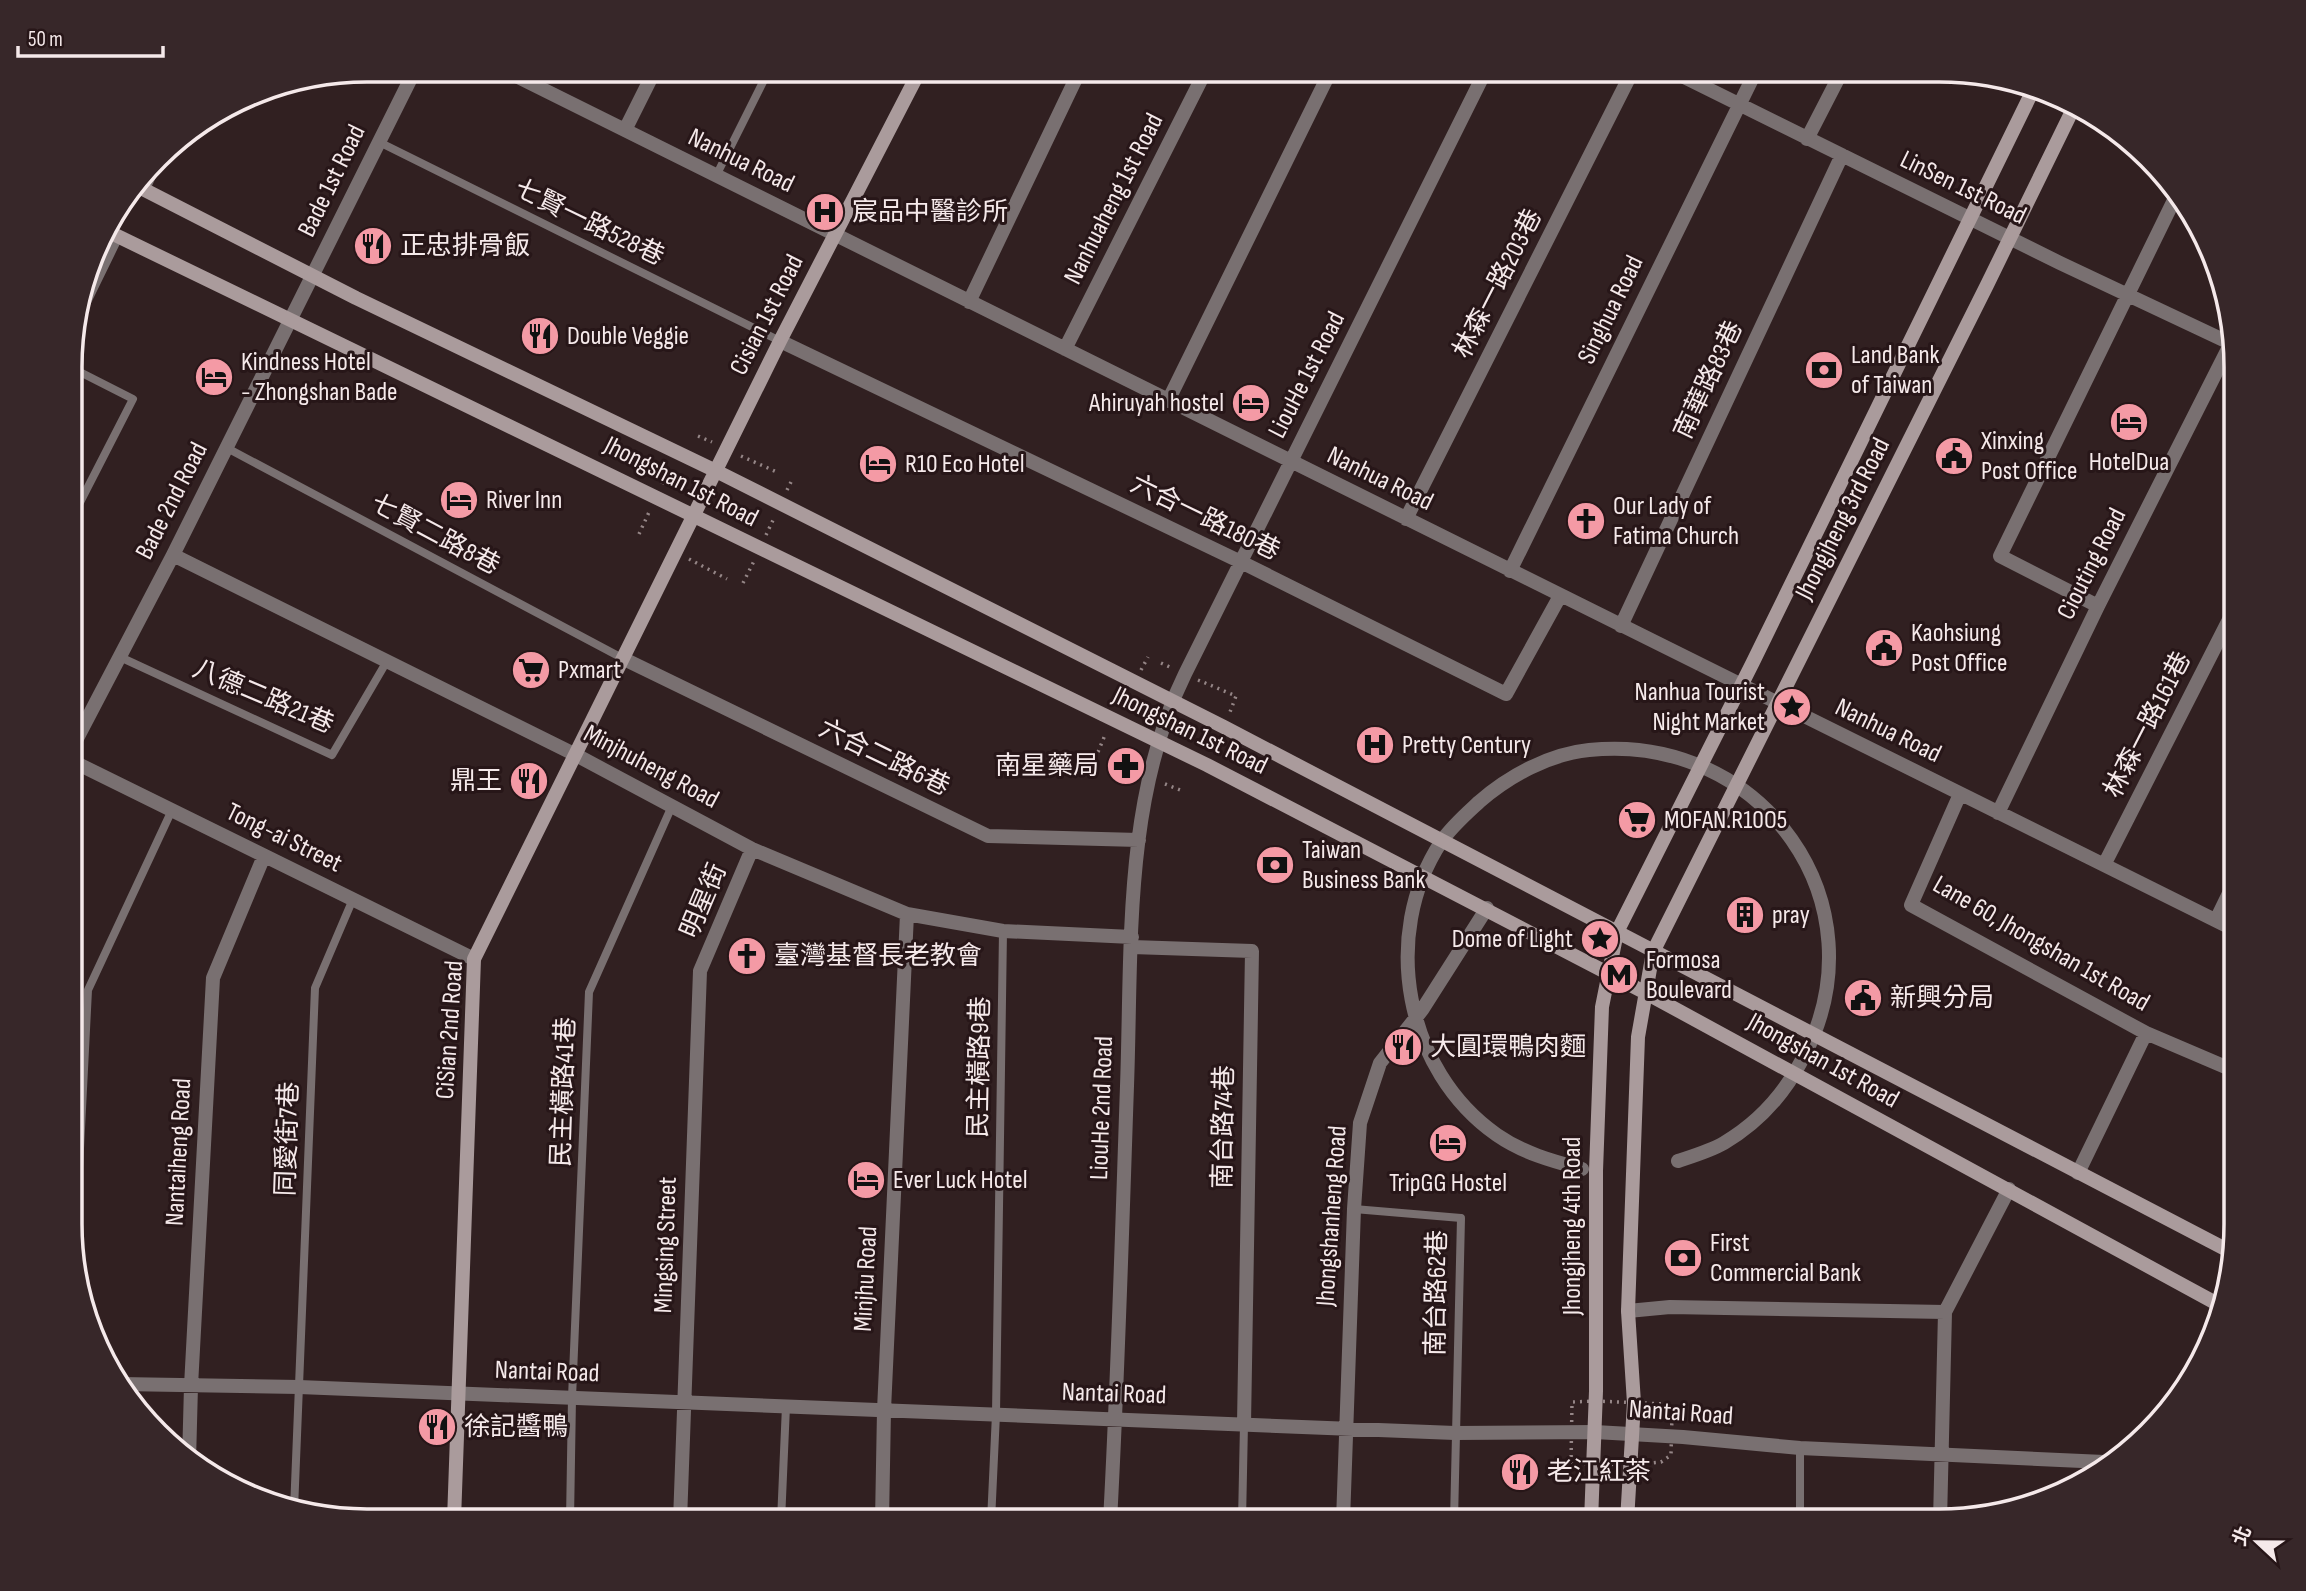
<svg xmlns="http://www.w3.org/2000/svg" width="2306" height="1591" viewBox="0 0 2306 1591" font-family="'Sofia Sans Condensed','Noto Sans TC',sans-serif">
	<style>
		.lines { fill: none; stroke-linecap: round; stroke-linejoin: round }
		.path { stroke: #958687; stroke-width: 3.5; stroke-dasharray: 2 5; stroke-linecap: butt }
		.lane { stroke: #797071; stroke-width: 8 }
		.street { stroke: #797071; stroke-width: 14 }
		.secondary { stroke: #aa9b9c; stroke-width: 14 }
		.labels { text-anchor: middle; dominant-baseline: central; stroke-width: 6; stroke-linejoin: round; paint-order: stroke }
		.street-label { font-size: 26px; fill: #f5e9ea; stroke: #271618 }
		.poi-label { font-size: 26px; fill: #f5e9ea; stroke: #271618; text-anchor: start }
		.rim { fill: none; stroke: #f5e9ea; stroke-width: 3.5 }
	</style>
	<rect width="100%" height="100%" fill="#312021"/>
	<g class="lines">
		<!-- path -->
		<path class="path" d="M698,436L712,442
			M741,456L779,473
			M662,484L671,466
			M787,490L792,480
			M639,534L650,510
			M766,535L775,516
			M689,559L727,579
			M743,583L754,561
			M1161,663L1172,668
			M1141,670L1148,657
			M1198,680L1236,696L1230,712
			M1098,752L1105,735
			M1120,763L1136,771
			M1165,784L1183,791
			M1596,1401L1666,1404L1672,1415L1671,1455L1661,1462L1631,1465L1571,1463L1572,1402Z"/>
		<!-- lane -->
		<path class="lane" d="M382,70L409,83
			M535,86L542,70
			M379,142L780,341
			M716,176L769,70
			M72,368L133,399L72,518
			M227,448L624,659
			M120,657L332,755L387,661
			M1354,1209L1461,1218L1454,1521
			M74,1267L88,990L172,810
			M294,1510L315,988L353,899
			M570,1520L572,1398L589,992L672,806
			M781,1521L786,1406
			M991,1521L996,1414L1003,931
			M1242,1521L1244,1424
			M1800,1521V1448"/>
		<!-- street -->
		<path class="street" d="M504,70L2235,930
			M1672,71L2060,263L2234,345
			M625,130L655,70
			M1807,139L1842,71
			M143,189L152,169
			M969,302L1080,70
			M77,316L116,236
			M780,341L1241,562L1506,694L1560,596
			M1065,349L1206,70
			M1168,401L1331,70
			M1406,519L1633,70
			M173,555L576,755L752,849L907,914L1003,931L1132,937
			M1510,571L1756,71
			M2098,606L2000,556L2176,196
			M1621,626L1842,155
			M624,659L988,836L1139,840
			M72,748L173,555L415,70
			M72,761L474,959
			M1960,794L1911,905L2146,1033L2078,1173
			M1998,813L2098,606L2233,339
			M2104,865L2235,608
			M2216,920L2235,881
			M1132,947L1252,951L1244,1424
			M2146,1033L2235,1071
			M1582,1169C1552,1161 1523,1153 1497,1135C1405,1071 1380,935 1441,842C1451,827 1466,814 1479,802C1509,776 1549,754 1589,750C1762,732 1885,904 1803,1058C1785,1093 1758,1123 1724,1143C1710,1151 1693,1156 1678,1161
			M1628,1311L1670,1307L1945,1312
			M120,1384L299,1387L1455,1433L1595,1432L1683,1437L1800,1448L2104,1462
			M189,1461L191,1386L213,978L264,856
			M680,1521L700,971L752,849
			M882,1521L884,1410L907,914
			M1110,1521C1118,1376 1122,1231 1127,1086C1132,949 1123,800 1185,674L1486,70
			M1343,1521L1354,1209L1360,1123L1380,1063L1422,1010L1487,908
			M1940,1521L1945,1312L2009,1189"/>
		<!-- secondary -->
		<path class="secondary" d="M139,187L356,298L716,471L1224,727L2233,1253
			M105,230L1207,765L1646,993L2223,1307
			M454,1520L474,959L780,341L920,70
			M1591,1521L1596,1391V1171L1602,1007L1617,932L1753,662L2035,86
			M1627,1521L1634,1403L1628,1311L1638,1037L1653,952L1987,285L2074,107"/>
	</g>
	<!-- icons -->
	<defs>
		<g id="hospital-disc" transform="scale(2.0125)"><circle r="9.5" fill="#f49aa5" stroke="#271618"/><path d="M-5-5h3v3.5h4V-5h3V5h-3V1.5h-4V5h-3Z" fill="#111"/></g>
		<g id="restaurant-disc" transform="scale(2.0125)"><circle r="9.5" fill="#f49aa5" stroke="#271618"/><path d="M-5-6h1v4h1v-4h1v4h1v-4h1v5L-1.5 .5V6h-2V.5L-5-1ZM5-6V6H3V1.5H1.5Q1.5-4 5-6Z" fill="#111"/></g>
		<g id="bank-disc" transform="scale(2.0125)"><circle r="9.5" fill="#f49aa5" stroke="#271618"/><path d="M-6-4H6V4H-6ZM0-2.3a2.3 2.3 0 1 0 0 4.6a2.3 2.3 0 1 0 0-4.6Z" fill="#111"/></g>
		<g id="hotel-disc" transform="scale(2.0125)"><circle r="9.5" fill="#f49aa5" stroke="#271618"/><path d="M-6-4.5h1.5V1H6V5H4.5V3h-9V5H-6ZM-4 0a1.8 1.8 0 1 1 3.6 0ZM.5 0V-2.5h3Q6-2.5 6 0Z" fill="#111"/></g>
		<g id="civic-disc" transform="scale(2.0125)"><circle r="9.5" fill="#f49aa5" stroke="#271618"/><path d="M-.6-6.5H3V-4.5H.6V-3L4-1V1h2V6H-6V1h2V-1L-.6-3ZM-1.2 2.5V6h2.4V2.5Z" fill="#111"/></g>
		<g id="church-disc" transform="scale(2.0125)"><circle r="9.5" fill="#f49aa5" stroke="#271618"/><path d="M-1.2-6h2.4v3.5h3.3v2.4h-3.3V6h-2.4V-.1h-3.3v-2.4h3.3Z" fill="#111"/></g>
		<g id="supermarket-disc" transform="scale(2.0125)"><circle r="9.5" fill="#f49aa5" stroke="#271618"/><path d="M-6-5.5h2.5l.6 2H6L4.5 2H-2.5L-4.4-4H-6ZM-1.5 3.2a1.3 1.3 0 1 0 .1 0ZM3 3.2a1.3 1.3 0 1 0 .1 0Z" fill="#111"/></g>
		<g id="sight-disc" transform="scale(2.0125)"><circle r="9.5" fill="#f49aa5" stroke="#271618"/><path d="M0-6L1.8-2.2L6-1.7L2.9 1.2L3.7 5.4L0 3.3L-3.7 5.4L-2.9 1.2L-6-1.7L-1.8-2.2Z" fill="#111"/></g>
		<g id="pharmacy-disc" transform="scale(2.0125)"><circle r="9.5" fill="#f49aa5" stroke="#271618"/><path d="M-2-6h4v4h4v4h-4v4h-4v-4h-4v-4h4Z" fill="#111"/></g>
		<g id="building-disc" transform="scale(2.0125)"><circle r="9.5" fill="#f49aa5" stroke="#271618"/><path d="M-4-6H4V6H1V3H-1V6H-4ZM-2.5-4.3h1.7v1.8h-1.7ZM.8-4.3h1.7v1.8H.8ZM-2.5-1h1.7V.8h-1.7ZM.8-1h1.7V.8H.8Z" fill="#111"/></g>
		<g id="metro-disc" transform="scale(2.0125)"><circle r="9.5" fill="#f49aa5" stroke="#271618"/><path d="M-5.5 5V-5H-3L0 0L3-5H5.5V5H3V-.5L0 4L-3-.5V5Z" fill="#111"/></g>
	</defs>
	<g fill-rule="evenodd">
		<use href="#hospital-disc" x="825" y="212"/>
		<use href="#restaurant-disc" x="373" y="246"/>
		<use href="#restaurant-disc" x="540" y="336"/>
		<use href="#bank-disc" x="1824" y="370"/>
		<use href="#hotel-disc" x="214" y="377"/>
		<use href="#hotel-disc" x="1251" y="403"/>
		<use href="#hotel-disc" x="2129" y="422"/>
		<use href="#civic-disc" x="1954" y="456"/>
		<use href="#hotel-disc" x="878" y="464"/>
		<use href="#hotel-disc" x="459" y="500"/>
		<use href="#church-disc" x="1586" y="521"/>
		<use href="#civic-disc" x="1884" y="648"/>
		<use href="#supermarket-disc" x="531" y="670"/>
		<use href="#sight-disc" x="1792" y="707"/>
		<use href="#hospital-disc" x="1375" y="745"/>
		<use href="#pharmacy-disc" x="1126" y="766"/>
		<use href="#restaurant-disc" x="529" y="781"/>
		<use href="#supermarket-disc" x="1637" y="820"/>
		<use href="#bank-disc" x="1275" y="865"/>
		<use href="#building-disc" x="1745" y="915"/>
		<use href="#sight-disc" x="1600" y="939"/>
		<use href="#church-disc" x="747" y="956"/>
		<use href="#metro-disc" x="1619" y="975"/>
		<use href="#civic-disc" x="1863" y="998"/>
		<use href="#restaurant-disc" x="1403" y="1047"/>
		<use href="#hotel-disc" x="1448" y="1143"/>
		<use href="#hotel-disc" x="866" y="1180"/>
		<use href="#bank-disc" x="1683" y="1258"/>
		<use href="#restaurant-disc" x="437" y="1427"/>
		<use href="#restaurant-disc" x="1520" y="1472"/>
	</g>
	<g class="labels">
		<!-- street labels -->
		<g class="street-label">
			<text transform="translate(741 161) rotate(26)">Nanhua Road</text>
			<text transform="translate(332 181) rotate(-64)">Bade 1st Road</text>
			<text transform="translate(1963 188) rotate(26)">LinSen 1st Road</text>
			<text transform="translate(1114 199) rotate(-63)">Nanhuaheng 1st Road</text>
			<text transform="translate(589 223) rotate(26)">七賢一路528巷</text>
			<text transform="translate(1498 284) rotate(-63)">林森一路203巷</text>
			<text transform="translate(1611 310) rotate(-64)">Singhua Road</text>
			<text transform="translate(767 315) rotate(-63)">Cisian 1st Road</text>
			<text transform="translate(1307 375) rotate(-63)">LiouHe 1st Road</text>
			<text transform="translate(1709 380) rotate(-65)">南華路83巷</text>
			<text transform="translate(1380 479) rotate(26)">Nanhua Road</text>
			<text transform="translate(681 482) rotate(27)">Jhongshan 1st Road</text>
			<text transform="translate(172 501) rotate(-63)">Bade 2nd Road</text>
			<text transform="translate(1205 518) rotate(26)">六合一路180巷</text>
			<text transform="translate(1843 519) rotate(-63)">Jhongjheng 3rd Road</text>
			<text transform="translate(435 535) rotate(28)">七賢二路8巷</text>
			<text transform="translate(2092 564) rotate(-63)">Ciouting Road</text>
			<text transform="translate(263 697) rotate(23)">八德二路21巷</text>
			<text transform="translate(2148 725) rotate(-63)">林森一路161巷</text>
			<text transform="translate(1190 731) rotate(26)">Jhongshan 1st Road</text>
			<text transform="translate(1888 731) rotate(26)">Nanhua Road</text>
			<text transform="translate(884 758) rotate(26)">六合二路6巷</text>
			<text transform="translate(651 767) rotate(28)">Minjhuheng Road</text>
			<text transform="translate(284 838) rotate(26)">Tong-ai Street</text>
			<text transform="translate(704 901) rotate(-67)">明星街</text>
			<text transform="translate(2041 944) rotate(30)">Lane 60, Jhongshan 1st Road</text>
			<text transform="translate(450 1030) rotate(-86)">CiSian 2nd Road</text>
			<text transform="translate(1823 1061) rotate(29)">Jhongshan 1st Road</text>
			<text transform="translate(980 1067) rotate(-89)">民主橫路9巷</text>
			<text transform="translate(564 1092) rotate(-88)">民主橫路41巷</text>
			<text transform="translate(1102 1108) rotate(-88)">LiouHe 2nd Road</text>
			<text transform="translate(1224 1127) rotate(-89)">南台路74巷</text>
			<text transform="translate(288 1139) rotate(-88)">同愛街7巷</text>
			<text transform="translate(179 1152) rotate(-87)">Nantaiheng Road</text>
			<text transform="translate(1332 1216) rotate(-86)">Jhongshanheng Road</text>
			<text transform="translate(1572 1226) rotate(-90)">Jhongjheng 4th Road</text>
			<text transform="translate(666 1245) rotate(-88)">Mingsing Street</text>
			<text transform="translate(866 1279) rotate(-87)">Minjhu Road</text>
			<text transform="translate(1437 1293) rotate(-89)">南台路62巷</text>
			<text transform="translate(547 1372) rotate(2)">Nantai Road</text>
			<text transform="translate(1114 1394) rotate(2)">Nantai Road</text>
			<text transform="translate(1681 1413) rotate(4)">Nantai Road</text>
		</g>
		<!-- poi labels -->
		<g class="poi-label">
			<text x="852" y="212">宸品中醫診所</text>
			<text x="400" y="246">正忠排骨飯</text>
			<text x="567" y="336">Double Veggie</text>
			<text x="1851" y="355">Land Bank<tspan x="1851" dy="30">of Taiwan</tspan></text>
			<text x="241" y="362">Kindness Hotel<tspan x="241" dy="30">- Zhongshan Bade</tspan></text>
			<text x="1224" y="403" text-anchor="end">Ahiruyah hostel</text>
			<text x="1981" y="441">Xinxing<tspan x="1981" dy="30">Post Office</tspan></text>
			<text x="2129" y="462" text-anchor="middle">HotelDua</text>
			<text x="905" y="464">R10 Eco Hotel</text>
			<text x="486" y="500">River Inn</text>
			<text x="1613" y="506">Our Lady of<tspan x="1613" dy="30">Fatima Church</tspan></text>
			<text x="1911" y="633">Kaohsiung<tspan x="1911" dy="30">Post Office</tspan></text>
			<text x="558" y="670">Pxmart</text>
			<text x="1765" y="692" text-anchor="end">Nanhua Tourist<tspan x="1765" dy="30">Night Market</tspan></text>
			<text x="1402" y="745">Pretty Century</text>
			<text x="1099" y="766" text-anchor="end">南星藥局</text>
			<text x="502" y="781" text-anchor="end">鼎王</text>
			<text x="1664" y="820">MOFAN.R10O5</text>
			<text x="1302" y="850">Taiwan<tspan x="1302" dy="30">Business Bank</tspan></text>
			<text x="1772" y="915">pray</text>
			<text x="1573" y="939" text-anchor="end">Dome of Light</text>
			<text x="774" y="956">臺灣基督長老教會</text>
			<text x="1646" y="960">Formosa<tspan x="1646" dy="30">Boulevard</tspan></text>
			<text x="1890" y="998">新興分局</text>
			<text x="1430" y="1047">大圓環鴨肉麵</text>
			<text x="893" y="1180">Ever Luck Hotel</text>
			<text x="1448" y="1183" text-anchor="middle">TripGG Hostel</text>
			<text x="1710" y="1243">First<tspan x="1710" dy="30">Commercial Bank</tspan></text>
			<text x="464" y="1427">徐記醬鴨</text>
			<text x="1547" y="1472">老江紅茶</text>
		</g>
	</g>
	<!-- crop -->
	<path d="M0 0H2306V1591H0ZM367 82H1939A285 285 0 0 1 2224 367V1224A285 285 0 0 1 1939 1509H367A285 285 0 0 1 82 1224V367A285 285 0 0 1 367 82Z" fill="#372729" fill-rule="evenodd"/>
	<path class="rim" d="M367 82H1939A285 285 0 0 1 2224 367V1224A285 285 0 0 1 1939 1509H367A285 285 0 0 1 82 1224V367A285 285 0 0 1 367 82Z"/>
	<!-- north arrow -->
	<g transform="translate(2257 1542) rotate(292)" stroke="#271618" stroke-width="5" paint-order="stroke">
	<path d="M0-5L12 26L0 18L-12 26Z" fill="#f5e9ea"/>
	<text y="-10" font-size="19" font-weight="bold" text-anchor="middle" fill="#f5e9ea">北</text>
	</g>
	<!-- scale -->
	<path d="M18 46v10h145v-10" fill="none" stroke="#f5e9ea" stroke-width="3.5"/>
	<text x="28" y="46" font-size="21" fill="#f5e9ea" stroke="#271618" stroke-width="5" paint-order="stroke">50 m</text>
</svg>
